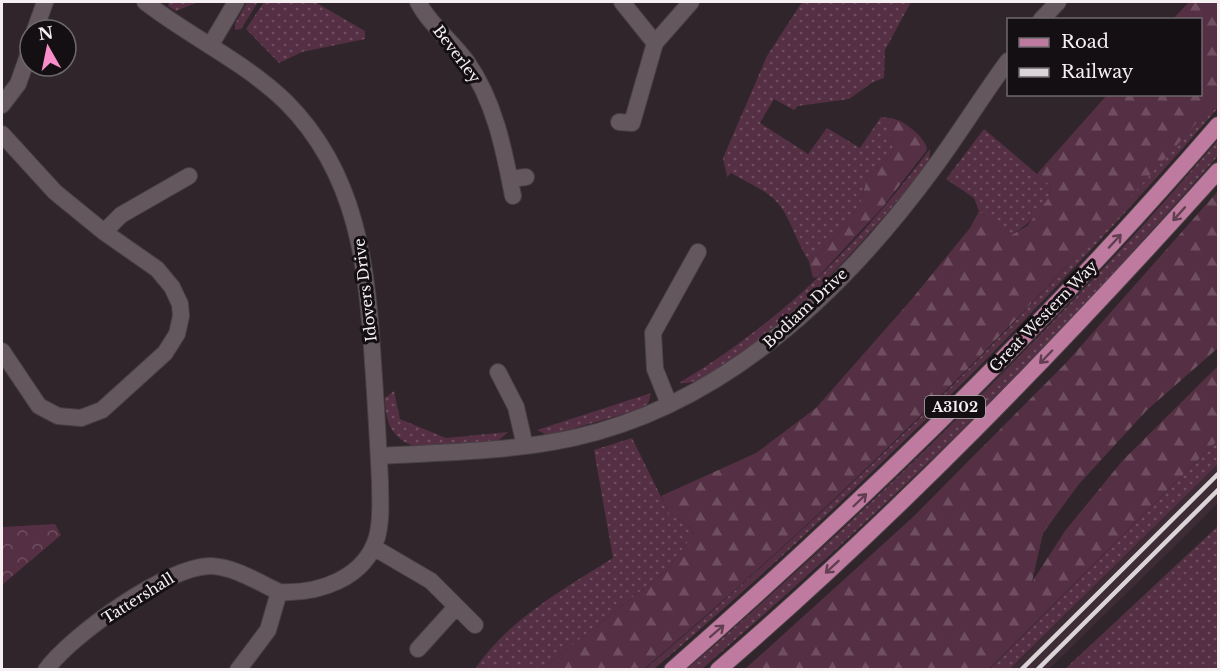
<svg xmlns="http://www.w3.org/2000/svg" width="1220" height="671" viewBox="0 0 1220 671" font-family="'Libre Baskerville',serif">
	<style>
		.built { fill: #3d2c35 }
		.grass { fill: url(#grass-dots) }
		.forest { fill: url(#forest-firs) }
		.park { fill: url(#park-crowns) }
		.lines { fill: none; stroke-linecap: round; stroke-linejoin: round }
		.minor-casing { stroke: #484044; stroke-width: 18 }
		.primary-casing { stroke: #484044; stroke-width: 18 }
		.minor { stroke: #64585e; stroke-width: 16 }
		.primary { stroke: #bf7a9f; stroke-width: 16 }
		.rail { stroke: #dbd4d7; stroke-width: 4.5 }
		.oneway { stroke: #613f51 }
		.labels { text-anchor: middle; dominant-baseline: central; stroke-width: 6; stroke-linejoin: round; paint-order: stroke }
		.shield { fill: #140f12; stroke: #b2acaf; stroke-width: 1.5 }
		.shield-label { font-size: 14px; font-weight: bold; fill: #f6eff2 }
		.street-label { font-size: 15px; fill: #f6eff2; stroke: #140f12 }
	</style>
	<defs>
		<pattern id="grass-dots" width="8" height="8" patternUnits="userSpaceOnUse" patternTransform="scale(1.5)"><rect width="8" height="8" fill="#553044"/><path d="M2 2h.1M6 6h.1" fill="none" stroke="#6e4e5f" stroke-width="1.8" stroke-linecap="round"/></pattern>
		<pattern id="forest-firs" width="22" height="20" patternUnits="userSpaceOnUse" patternTransform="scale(1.5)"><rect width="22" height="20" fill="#553044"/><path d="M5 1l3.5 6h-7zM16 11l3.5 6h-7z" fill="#6e4e5f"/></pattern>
		<pattern id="park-crowns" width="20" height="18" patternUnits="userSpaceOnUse" patternTransform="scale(1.5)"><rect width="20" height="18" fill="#553044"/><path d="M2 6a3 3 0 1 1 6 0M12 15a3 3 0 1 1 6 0" fill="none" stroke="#6e4e5f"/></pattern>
	</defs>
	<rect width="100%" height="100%" fill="#30252a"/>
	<!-- built -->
	<path class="built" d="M1218,464V503L1181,540L1049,669L1010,670Z"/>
	<!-- grass -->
	<path class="grass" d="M169,2H198L176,11L168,6Z
		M247,2H258L241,29L235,30V24Z
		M264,2H315L365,31V39L302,52L279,63L246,29Z
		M802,2H911L885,50L884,78L873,82L849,99L798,106L794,110L774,99L760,123L808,154L827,128L860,148L881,117L890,118V134L894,147L890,156L867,178L861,202L837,235L809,261C797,243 792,223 781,207C771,192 746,182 731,173L727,177L723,158L767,56Z
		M1218,98V108C1044,309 856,497 654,669L644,670C765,566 884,457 995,342C1072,263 1145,180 1218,98Z
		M984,129L1050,185L1051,196C1040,213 1028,225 1010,236L979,211L974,198L946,179Z
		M1218,140V156C1172,208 1126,260 1078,311C960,437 832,556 702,669L686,670C848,529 1002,380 1146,222C1171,195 1194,167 1218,140Z
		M930,149C932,168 907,189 896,202C863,243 731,390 679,383C786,318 855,248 930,149Z
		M394,391L400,419L446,438L508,432L498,441L417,447C392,440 385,422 385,398Z
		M651,393L648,404L635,411L557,433L547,435L537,430Z
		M632,438L669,513L690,527L694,534L666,571L542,669L474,670C509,619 562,590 613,558L594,450Z
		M1218,440V464L1010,669L989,670Z
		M1218,526V669H1065Z"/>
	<!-- forest -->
	<path class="forest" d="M1189,2H1218V98C1042,302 850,494 644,669H542L666,571L694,534L690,527L669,513L661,496L756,453L816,408L911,300L970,228L979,211L1010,236L1027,226L1051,195L1050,185L1036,175L1107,95L1200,94V20L1173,19Z
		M890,118C901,118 927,138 927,150L882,208L818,277L813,278L809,261L837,235L861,202L867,178L890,156L894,147L890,134Z
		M1218,191V348L1147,410L1079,484L1043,533L1032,582L1065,531L1123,460L1218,366V440L989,669H745L912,518L1066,363Z"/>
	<!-- park -->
	<path class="park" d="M55,524L61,535L2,585V527Z"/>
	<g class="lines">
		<!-- minor casing -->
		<g class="minor-casing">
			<path id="minor" d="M145,2C190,37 245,62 286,102C358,174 367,267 373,363C376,403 378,442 380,481C380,500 382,519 377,537C365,579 318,594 279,592L268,630L238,670
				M418,2C430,25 452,41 467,62C495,102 504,150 513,196
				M1041,20L1058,2
				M35,30L45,2
				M655,43L691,2
				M210,46L236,2
				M2,105L18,84L30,50
				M619,122L632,123L655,43L622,2
				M2,134L55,192L104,232L157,269L172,287L180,304L181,316L177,334L165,353L102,410L81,418L58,416L39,406L2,351
				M510,179L526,177
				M104,232L121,215L189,176
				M498,372L516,407L525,446
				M669,404L655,369L653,333L698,252
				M379,456C443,452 509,452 573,438C724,405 844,290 933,169C959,134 982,96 1008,61
				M373,547L431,581L475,625
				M418,649L456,607
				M46,670C70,636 169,565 211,566C235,567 258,582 279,592"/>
		</g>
		<!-- primary casing -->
		<g class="primary-casing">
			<path id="primary" d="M672,670C866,500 1050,320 1218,125
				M718,670C897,516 1061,346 1218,171"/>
		</g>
		<!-- minor -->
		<use href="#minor" class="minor"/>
		<!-- primary -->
		<use href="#primary" class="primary"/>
		<!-- rail -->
		<path class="rail" d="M1021,670L1218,474
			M1037,670L1218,490"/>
	</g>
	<!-- one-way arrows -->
	<defs><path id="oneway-shaft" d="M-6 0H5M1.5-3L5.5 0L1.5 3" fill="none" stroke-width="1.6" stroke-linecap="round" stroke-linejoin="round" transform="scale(1.5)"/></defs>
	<g class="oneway">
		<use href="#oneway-shaft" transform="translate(1179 214) rotate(132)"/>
		<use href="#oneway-shaft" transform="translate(1115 241) rotate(-47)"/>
		<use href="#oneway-shaft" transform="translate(1046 357) rotate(134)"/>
		<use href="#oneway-shaft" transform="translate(860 500) rotate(-44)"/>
		<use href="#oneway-shaft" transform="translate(832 567) rotate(137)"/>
		<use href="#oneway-shaft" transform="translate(717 631) rotate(-41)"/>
	</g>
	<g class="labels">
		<!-- shield labels -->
		<rect class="shield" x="925" y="396" width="60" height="22" rx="4.5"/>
		<g class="shield-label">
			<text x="955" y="407">A3102</text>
		</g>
		<!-- street labels -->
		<g class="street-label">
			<text transform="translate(457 54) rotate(53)">Beverley</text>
			<text transform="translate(365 290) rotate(-97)">Idovers Drive</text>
			<text transform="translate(805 308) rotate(-43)">Bodiam Drive</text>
			<text transform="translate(1043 316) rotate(-46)">Great Western Way</text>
			<text transform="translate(138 598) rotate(-32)">Tattershall</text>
		</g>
	</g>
	<!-- border -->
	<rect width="1220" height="671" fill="none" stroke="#f6eff2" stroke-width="6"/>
	<!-- legend -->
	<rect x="1007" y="18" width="195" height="78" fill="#140f12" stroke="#6e696c" stroke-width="1.5"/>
	<rect x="1019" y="38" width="30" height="9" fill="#bf7a9f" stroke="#6e696c" stroke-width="1.5"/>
	<text x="1061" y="48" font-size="18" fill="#f6eff2">Road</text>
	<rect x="1019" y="68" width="30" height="9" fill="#dbd4d7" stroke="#6e696c" stroke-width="1.5"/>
	<text x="1061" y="78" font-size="18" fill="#f6eff2">Railway</text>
	<!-- north arrow -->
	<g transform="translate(48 48) rotate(351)"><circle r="28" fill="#140f12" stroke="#6e696c" stroke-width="1.5"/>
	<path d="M0-4.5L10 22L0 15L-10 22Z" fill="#f98fca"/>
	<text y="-9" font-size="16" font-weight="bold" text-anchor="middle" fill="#f6eff2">N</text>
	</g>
</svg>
